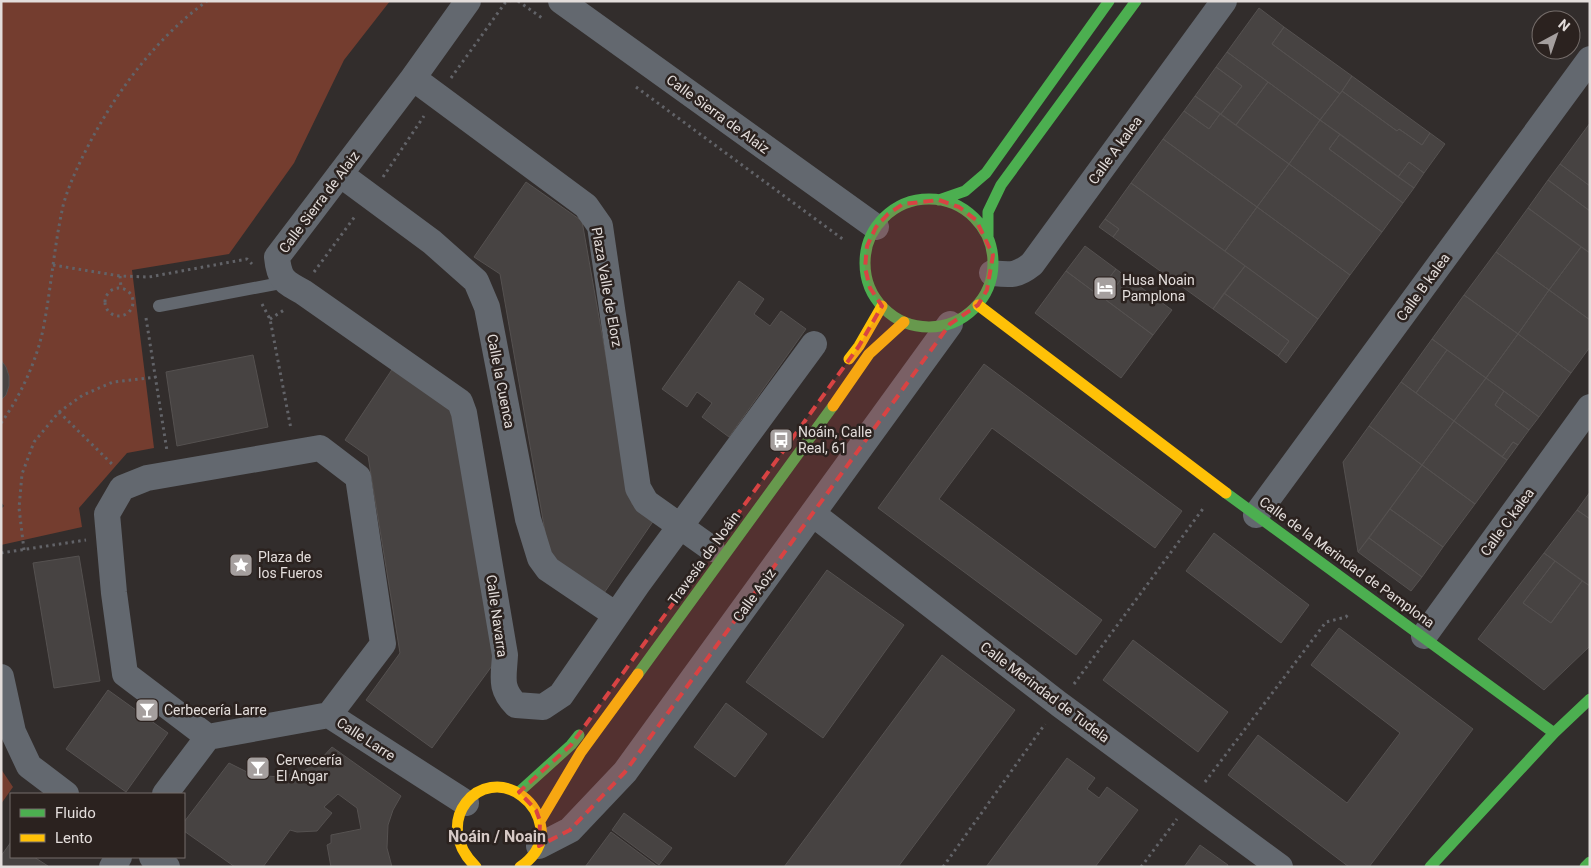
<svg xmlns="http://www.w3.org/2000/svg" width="1591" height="868" viewBox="0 0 1591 868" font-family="Roboto,sans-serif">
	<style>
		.green { fill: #743d2f }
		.building { fill: #474342; stroke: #555150 }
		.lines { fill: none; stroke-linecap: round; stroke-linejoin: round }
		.path { stroke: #626368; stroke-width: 3; stroke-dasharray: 2.5 4; stroke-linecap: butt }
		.lane { stroke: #63686f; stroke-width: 12 }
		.street { stroke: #63686f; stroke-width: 26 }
		.fast { stroke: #4caf50; stroke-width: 11 }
		.slow { stroke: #ffc107; stroke-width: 11 }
		.marked { fill: #d84343; fill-opacity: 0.2; stroke: #d84343; stroke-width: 4; stroke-dasharray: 10 6; stroke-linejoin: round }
		.labels { text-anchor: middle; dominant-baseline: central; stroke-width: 5; stroke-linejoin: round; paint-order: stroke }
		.street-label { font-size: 14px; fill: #e3dddb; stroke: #2b221f }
		.poi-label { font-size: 14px; fill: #e3dddb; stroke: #2b221f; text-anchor: start }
		.quarter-label { font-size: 16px; font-weight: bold; fill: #d6c9c6; stroke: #2b221f }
	</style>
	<rect width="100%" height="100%" fill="#322d2c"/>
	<!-- green -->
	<path class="green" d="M1,1H390L344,60L294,163L229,254L132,270L154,448L127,453L79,508L82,527L1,545V509L4,506L1,502Z
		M1,769L13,787L1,804Z"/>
	<!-- building -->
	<path class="building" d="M1259,8L1284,27L1272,44L1340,94L1320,120L1227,52Z
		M1284,27L1352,76L1340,94L1272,44Z
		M1227,52L1268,82L1236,125L1221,114L1242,86L1216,67Z
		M1216,67L1242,86L1221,114L1195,96Z
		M1352,76L1430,133L1422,145L1399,129L1397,131L1342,91Z
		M1268,82L1320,120L1289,164L1236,125Z
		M1342,91L1397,131L1399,129L1422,145L1430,133L1445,144L1424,173L1409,162L1398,177L1320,120Z
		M1195,96L1220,114L1209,129L1184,111Z
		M1184,111L1209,129L1220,114L1289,164L1257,207L1163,139Z
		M1320,120L1340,134L1329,149L1403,203L1382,232L1289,164Z
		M1590,123V186L1560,164Z
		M1340,134L1414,188L1403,203L1329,149Z
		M1163,139L1257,207L1225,251L1131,183Z
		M1409,162L1424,173L1414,188L1398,177Z
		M1289,164L1382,232L1350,275L1257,207Z
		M1560,164L1590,186V211L1548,180Z
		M1548,180L1590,211V253L1528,208Z
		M526,182L582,221L632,504L654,520L602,596L550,560L500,274L474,257Z
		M1131,183L1245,266L1213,309L1113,237L1119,229L1105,219Z
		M1257,207L1350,275L1318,319L1225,251Z
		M1528,208L1581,247L1549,290L1496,252Z
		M1105,219L1119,229L1113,237L1099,227Z
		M1085,246L1116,269L1103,286L1106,289L1101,297L1066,271Z
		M1581,247L1590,253V320L1549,290Z
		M1496,252L1549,290L1518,334L1464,295Z
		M1245,266L1318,319L1286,363L1278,356L1289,341L1224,293Z
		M1116,269L1124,275L1106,300L1153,335L1121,378L1035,313L1066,271L1101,297L1106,289L1103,286Z
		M1124,275L1172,310L1153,335L1106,300Z
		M739,281L764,299L754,314L770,326L781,311L806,329L729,437L702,417L712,403L697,392L687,407L662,389Z
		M1549,290L1590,320V347L1571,373L1518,334Z
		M1224,293L1289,341L1278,356L1213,309Z
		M1464,295L1518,334L1486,378L1432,339Z
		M1518,334L1571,373L1539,417L1486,378Z
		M1432,339L1447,350L1416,393L1401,382Z
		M1447,350L1486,378L1454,421L1416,393Z
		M253,355L268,427L177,446L166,372Z
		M1,360L6,367L9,376V386L6,395L1,400Z
		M984,364L1182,511L1155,548L992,428L939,499L1102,620L1076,655L878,508Z
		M393,368L456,410L497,659L432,748L366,700L400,653L368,456L345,440Z
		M1486,378L1504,391L1495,405L1529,430L1518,445L1513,442L1502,457L1454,421Z
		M1401,382L1454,421L1422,465L1369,426Z
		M1504,391L1539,417L1529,430L1495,405Z
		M1454,421L1507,460L1475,504L1422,465Z
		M1369,426L1422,465L1358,552L1343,462Z
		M1513,442L1518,445L1507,460L1502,457Z
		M1422,465L1475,504L1443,547L1390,509Z
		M1590,492V519L1577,510Z
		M1390,509L1443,547L1422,577L1369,538Z
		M1577,510L1590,519V586L1544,553Z
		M1214,533L1309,605L1281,643L1186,571Z
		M1369,538L1422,577L1411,591L1358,552Z
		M1544,553L1555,561L1523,603L1551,623L1582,581L1590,586V646L1544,690L1478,639Z
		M79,556L100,681L54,688L33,563Z
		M1555,561L1582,581L1551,623L1523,603Z
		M827,570L904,625L823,738L746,682Z
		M1339,628L1473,729L1369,867H1349L1228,775L1258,735L1347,803L1400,733L1311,665Z
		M1133,640L1228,712L1198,752L1103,680Z
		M942,655L1015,710L898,867H784Z
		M108,690L168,733L126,792L66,749Z
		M726,703L767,734L735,777L694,747Z
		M332,747L401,796L393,810L388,825L387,848L392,867H331L327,845L331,843V835L361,829L357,808L338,794L324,807L332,813L317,831L297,832L290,830L263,867H235L184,831V822L229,763L253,775L280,777L305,770L320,760Z
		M1067,758L1095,778L1087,789L1099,798L1107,787L1138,810L1095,867H986Z
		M624,813L672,848L659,865L612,830Z
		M611,832L658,867H585Z
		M11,842V857H34L48,866L1,867V856Z
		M1200,845L1228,865L1227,867H1184Z"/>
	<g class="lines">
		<!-- path -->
		<path class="path" d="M518,1L542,18
			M451,78L505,3L510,1
			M636,87L844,240
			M383,177L424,116
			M53,265L120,276L149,277L247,259L252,264
			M314,272L356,215
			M120,276L121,288
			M105 302a14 14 0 1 1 28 0a14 14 0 1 1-28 0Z
			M262,304L270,319L291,429
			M146,318L167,451
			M270,319L284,310
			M59,412L114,466
			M1,423C20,397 36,362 43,330C51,289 54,247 63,206C68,187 77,168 86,150C115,93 155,39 207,1
			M24,550L19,508L22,474L34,442L59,412L83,395L113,382L156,377
			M1,553L86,540
			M1074,684L1205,506
			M1205,782L1326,622L1346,617L1348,614
			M943,867L1045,724
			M1141,867L1177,819"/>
		<!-- lane -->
		<path class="lane" d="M159,306L286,282"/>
		<!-- street -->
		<path class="street" d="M468,1L413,78L277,257C279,279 284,282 303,292L460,402L464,413L505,655C504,677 499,688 516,705L543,707L561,695L637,585L814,344
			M561,1L876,227
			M413,78L586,206L600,226L638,488L646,502L712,549
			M340,174L432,242L476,281L487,307L528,519L540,558L548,569L616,615
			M992,273C1011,275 1017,276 1032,264L1224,1
			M813,514L1059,704L1280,867
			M1256,515L1590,59
			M1424,636L1590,407
			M1,677L13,732L29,766L66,794
			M208,737L125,674L114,593L107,514L122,488L147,478L320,448L358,477L383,644L329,715
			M165,794L208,737L329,715L466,803
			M539,846L570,830L625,772L950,324
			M152,857L167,867
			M112,867L119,857"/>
		<!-- fast -->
		<path class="fast" d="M865 263a64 64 0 1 1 128 0a64 64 0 1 1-128 0Z
			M939,200L965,191L986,173L1109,1
			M988,238V212L1001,185L1136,1
			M1226,493L1554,733
			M638,674L833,406
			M519,792L571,745L579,735
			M1430,867L1554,733L1590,699
			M1585,867L1590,862"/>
		<!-- slow -->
		<path class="slow" d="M978,305L1226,493
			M849,359L859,346L882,306
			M833,406L869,354L904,322
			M540,821L581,752L638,674
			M476,867C429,821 481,765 522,796C533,804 539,815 541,828C543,845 533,858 520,867"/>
	</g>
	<!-- marked area -->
	<path class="marked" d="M939,200L959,207L976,220L993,255L987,290L978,305L950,324L625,772L570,830L539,846L540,821L536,810L519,792L571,745L859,346L882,306L870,288L865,268L867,246L876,227L888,214L903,204Z"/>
	<!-- icons -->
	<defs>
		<g id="hotel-square" transform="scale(1.25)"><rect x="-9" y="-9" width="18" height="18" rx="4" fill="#a59f9e" stroke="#2b221f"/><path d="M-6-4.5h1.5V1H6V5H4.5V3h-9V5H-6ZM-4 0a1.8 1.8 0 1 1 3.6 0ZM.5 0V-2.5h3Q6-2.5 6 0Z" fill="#fff"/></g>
		<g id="bus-square" transform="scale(1.25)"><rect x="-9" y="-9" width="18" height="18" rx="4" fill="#a59f9e" stroke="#2b221f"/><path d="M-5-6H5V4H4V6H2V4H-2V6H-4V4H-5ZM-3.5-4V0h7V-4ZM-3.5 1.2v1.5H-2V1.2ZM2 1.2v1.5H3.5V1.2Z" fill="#fff"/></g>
		<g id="sight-square" transform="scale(1.25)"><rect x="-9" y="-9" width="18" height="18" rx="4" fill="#a59f9e" stroke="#2b221f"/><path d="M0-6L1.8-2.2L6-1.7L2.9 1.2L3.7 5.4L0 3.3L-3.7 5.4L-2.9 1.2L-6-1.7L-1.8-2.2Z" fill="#fff"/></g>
		<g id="bar-square" transform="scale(1.25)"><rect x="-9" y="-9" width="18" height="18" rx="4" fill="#a59f9e" stroke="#2b221f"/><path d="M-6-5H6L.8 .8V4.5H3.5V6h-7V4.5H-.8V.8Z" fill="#fff"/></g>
	</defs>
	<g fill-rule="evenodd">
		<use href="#hotel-square" x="1105" y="288"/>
		<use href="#bus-square" x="781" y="440"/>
		<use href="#sight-square" x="241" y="565"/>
		<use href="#bar-square" x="147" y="710"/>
		<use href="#bar-square" x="258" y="768"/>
	</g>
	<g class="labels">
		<!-- street labels -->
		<g class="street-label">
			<text transform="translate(718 114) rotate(36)">Calle Sierra de Alaiz</text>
			<text transform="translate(1115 150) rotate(-54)">Calle A kalea</text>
			<text transform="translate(319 202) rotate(-53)">Calle Sierra de Alaiz</text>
			<text transform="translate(607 287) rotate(80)">Plaza Valle de Elorz</text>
			<text transform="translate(1423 287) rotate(-54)">Calle B kalea</text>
			<text transform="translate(501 381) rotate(79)">Calle la Cuenca</text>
			<text transform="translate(1507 522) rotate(-54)">Calle C kalea</text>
			<text transform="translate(704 558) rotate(-54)">Travesía de Noáin</text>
			<text transform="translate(1347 562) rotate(36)">Calle de la Merindad de Pamplona</text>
			<text transform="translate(754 595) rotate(-54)">Calle Aoiz</text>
			<text transform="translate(497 616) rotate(82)">Calle Navarra</text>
			<text transform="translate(1045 692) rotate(37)">Calle Merindad de Tudela</text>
			<text transform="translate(366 739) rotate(33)">Calle Larre</text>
		</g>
		<!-- poi labels -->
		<g class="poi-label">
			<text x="1122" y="280">Husa Noain<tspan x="1122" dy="16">Pamplona</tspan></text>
			<text x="798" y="432">Noáin, Calle<tspan x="798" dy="16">Real, 61</tspan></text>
			<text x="258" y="557">Plaza de<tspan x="258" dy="16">los Fueros</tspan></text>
			<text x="164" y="710">Cerbecería Larre</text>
			<text x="276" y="760">Cervecería<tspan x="276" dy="16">El Angar</tspan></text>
		</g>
		<!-- quarter labels -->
		<g class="quarter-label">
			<text x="497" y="836">Noáin / Noain</text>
		</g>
	</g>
	<!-- border -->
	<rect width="1591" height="868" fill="none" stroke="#e3dddb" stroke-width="5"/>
	<!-- legend -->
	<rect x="10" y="793" width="175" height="65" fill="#2b221f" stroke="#756d6a"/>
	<rect x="20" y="809" width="25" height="8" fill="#4caf50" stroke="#756d6a"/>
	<text x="55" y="818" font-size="15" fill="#e3dddb">Fluido</text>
	<rect x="20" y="834" width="25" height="8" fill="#ffc107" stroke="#756d6a"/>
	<text x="55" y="843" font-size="15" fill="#e3dddb">Lento</text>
	<!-- north arrow -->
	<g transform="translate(1556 35) rotate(40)"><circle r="24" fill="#2b221f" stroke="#756d6a"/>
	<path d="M0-4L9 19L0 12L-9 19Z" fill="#a59f9e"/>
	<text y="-8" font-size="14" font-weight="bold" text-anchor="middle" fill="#e3dddb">N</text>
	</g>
</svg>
